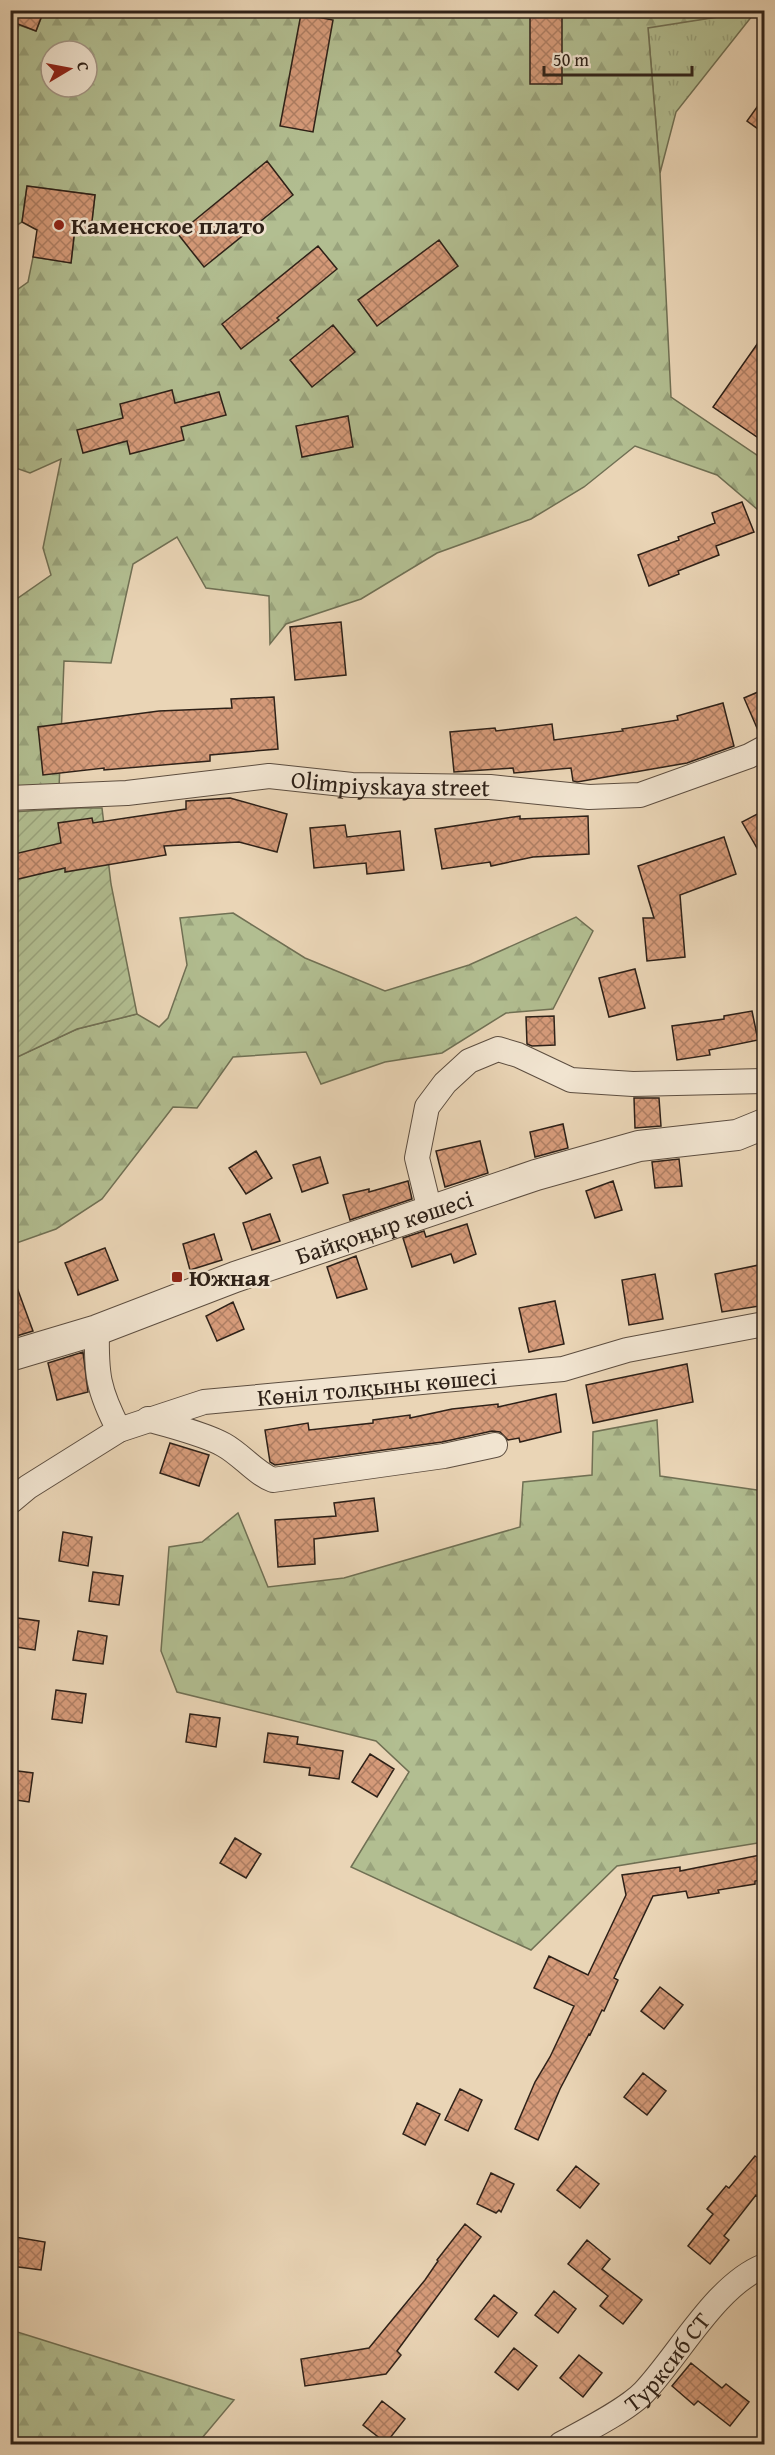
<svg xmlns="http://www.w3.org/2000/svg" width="775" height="2455" viewBox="0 0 775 2455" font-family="'Gentium Book Plus',serif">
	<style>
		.grass { fill: url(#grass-tufts); stroke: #707054; stroke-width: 1.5 }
		.forest { fill: url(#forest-firs); stroke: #707054; stroke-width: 1.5; fill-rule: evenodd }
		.garden { fill: url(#garden-furrows); stroke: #707054; stroke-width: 1.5 }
		.building { fill: url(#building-cross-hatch); stroke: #2e2118; stroke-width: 1.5 }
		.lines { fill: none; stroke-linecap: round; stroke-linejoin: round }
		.minor-casing { stroke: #5d4e40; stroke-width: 26 }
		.tertiary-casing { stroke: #5d4e40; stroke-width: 32 }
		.minor { stroke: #f1e4d0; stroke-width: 24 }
		.tertiary { stroke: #f1e4d0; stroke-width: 30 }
		.poi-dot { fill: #8f2418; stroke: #f1e4d0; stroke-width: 2 }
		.labels { text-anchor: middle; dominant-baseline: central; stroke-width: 5; stroke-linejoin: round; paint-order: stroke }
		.poi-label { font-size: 24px; font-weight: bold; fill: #2e2118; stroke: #f1e4d0; text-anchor: start }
		.street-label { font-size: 24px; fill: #2e2118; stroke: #f1e4d0 }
	</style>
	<defs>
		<pattern id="grass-tufts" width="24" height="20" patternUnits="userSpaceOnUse" patternTransform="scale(1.5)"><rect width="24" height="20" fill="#b2be91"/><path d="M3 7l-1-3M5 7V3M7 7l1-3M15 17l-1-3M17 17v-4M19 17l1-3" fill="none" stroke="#99a37c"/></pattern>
		<pattern id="forest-firs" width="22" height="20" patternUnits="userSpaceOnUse" patternTransform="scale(1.5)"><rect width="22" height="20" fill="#b2be91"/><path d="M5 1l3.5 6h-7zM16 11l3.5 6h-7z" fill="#99a37c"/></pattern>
		<pattern id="garden-furrows" width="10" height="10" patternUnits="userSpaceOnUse" patternTransform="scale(1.5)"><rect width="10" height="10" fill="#b2be91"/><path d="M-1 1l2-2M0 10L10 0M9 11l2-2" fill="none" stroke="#99a37c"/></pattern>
		<pattern id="building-cross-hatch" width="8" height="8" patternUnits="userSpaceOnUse" patternTransform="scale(1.5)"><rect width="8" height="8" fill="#d69b7a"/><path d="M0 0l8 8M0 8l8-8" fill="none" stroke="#ae7e63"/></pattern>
	</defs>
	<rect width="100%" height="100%" fill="#ead5b6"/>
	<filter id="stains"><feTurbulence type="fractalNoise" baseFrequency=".00333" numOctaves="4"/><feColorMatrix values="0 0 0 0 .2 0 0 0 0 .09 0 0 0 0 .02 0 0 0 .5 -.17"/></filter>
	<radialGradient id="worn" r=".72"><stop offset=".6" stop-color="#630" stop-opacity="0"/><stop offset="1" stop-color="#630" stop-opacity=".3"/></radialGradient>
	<!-- grass -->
	<path class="grass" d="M756,11L676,112L660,173L648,27Z"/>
	<!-- forest -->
	<path class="forest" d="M44,11H756L648,28L660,173L671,397L764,460V515L717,475L635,446L584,487L531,519L437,553L361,599L286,624L270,644L269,596L206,588L177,537L133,564L111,663L64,661L59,789L11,792V603L51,575L43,548L61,459L30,473L13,467L11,468L10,295L28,282L33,257L71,263L75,228L91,230L95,195L27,186L22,222L11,229V50L19,25L36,31ZM51,51H87V87H51Z
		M233,913L305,958L385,991L469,965L576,917L593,931L553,1009L506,1013L442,1053L385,1062L321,1084L306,1052L233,1057L197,1108L173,1107L102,1199L56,1229L11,1245L10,1060L77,1029L137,1014L159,1027L168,1018L187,965L180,918Z
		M657,1420L660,1476L764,1491V1842L617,1866L531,1950L351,1867L409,1772L376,1741L177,1692L161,1651L169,1547L202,1542L238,1513L268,1587L344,1578L520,1527L523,1482L592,1475L593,1432Z
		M10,2330H11L234,2400L197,2444H11Z"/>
	<!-- garden -->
	<path class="garden" d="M79,808H102L111,884L137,1014L77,1029L11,1060V812Z"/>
	<!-- building -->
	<path class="building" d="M10,10H44L36,31L10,21Z
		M530,10H562V84H530Z
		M301,14L333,20L313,132L280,126Z
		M765,96V134L747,121Z
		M267,161L293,195L204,267L178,234Z
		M27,186L95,195L91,230L75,228L71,263L33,257L37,230L22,222Z
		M439,240L458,266L377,326L358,300Z
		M318,246L337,269L277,318L279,320L241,349L222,324Z
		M333,325L355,352L312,387L290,360Z
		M765,333V426L757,437L713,407Z
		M172,390L175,403L219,392L226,415L181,427L184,440L130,454L127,441L83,453L77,430L123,418L120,404Z
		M348,416L353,447L302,457L296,426Z
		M742,502L754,532L716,546L719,555L678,571L679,574L649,586L638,555L679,540L678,537L715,523L712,513Z
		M341,622L346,675L295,680L290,627Z
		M765,689V734L760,735L744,698Z
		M274,697L278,749L210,755V761L104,770V768L43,775L38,727L159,711L232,708L231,699Z
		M723,703L734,746L687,763L577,782L573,781L571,768L514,773L513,768L454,772L450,732L495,728L496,731L552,724L554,740L623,731L622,729L678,720L677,716Z
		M230,798L287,814L277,852L239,842L164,846L166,855L65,872V868L10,881V855L61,843L58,823L92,818L93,823L186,809V801Z
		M765,810V862L742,822Z
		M520,816V819L588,816L589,854L533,857L491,866L490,862L442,869L435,829Z
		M345,825L347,837L400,831L404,870L367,874L366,863L314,868L310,828Z
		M724,837L736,874L680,895L685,957L647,961L643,918H654L638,866Z
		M635,969L645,1008L609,1017L599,978Z
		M752,1011L758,1040L709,1050L710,1055L677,1060L672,1026L724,1019V1016Z
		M554,1016L555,1045L532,1046L527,1044L526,1017Z
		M634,1098H659L661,1126L635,1128Z
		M563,1124L568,1148L535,1157L530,1132Z
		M480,1141L488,1173L445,1187L436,1151Z
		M256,1151L272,1178L246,1194L229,1168Z
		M320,1157L328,1183L302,1192L293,1165Z
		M679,1159L682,1186L655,1188L652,1162Z
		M408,1181L412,1199L350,1220L343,1195L369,1189V1192Z
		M613,1181L622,1210L595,1218L586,1191Z
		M270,1214L280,1241L252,1250L243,1223Z
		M467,1224L476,1254L454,1263L451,1254L412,1267L403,1238L424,1231L426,1237Z
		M214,1234L222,1260L190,1270L183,1244Z
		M105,1248L118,1280L78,1295L65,1263Z
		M356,1256L367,1289L337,1298L327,1267Z
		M759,1265L765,1291V1305L722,1312L715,1274Z
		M12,1274L33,1331L10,1338V1275Z
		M655,1274L663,1319L629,1325L622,1280Z
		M555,1301L564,1344L529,1352L519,1308Z
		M233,1302L244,1329L217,1341L206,1316Z
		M83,1352L88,1392L57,1400L48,1363Z
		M687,1364L693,1402L593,1423L586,1385Z
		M556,1394L561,1432L520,1442L519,1438L508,1440L500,1432L492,1431L442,1442L275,1465L270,1462L265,1430L308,1423L309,1430L373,1423V1420L410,1415V1418L452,1409L498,1404V1407Z
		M170,1443L209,1455L199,1486L160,1473Z
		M374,1498L378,1531L314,1539L315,1564L278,1567L275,1520L336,1516L334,1503Z
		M63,1532L92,1537L88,1566L59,1561Z
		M93,1572L123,1576L119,1605L89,1601Z
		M10,1617L39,1621L35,1650L10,1646Z
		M78,1631L107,1636L103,1664L73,1660Z
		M56,1690L86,1694L82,1723L52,1719Z
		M190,1714L220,1718L216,1747L186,1742Z
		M268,1733L298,1737L297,1744L343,1751L339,1779L309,1775L310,1768L264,1762Z
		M370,1754L394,1769L377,1797L352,1782Z
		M10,1770L33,1773L29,1802L10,1799Z
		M235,1838L261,1854L246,1878L220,1863Z
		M765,1854V1879L755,1881V1884L718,1890L719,1893L688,1898L686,1891L653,1896L614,1978L618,1980L604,2011L602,2010L590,2035L589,2034L560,2089L538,2140L515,2129L535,2082L550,2057L574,2006L534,1988L549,1956L588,1975L626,1895L622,1875L680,1867V1871Z
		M660,1987L683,2005L664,2029L641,2011Z
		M643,2073L666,2091L647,2115L624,2097Z
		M460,2089L482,2100L468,2131L445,2120Z
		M417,2103L440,2114L425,2145L403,2134Z
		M755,2156L765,2163V2202L756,2195L724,2236L729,2240L710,2264L688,2246L713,2214L707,2209L726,2186L729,2188Z
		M576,2166L599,2184L580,2208L557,2190Z
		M491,2173L514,2184L501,2212L499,2210L496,2213L477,2204Z
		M465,2224L481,2237L397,2351L401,2355L386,2374L305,2386L301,2359L369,2348L425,2280L438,2261L437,2260Z
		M15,2237L45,2242L41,2270L11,2266Z
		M587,2240L610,2259L602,2269L642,2300L623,2324L600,2306L608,2296L568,2264Z
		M554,2291L576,2309L558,2333L535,2315Z
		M494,2295L517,2313L498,2337L475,2319Z
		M514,2348L537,2366L518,2390L495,2372Z
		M579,2355L602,2373L583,2397L560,2378Z
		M691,2363L722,2388L726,2384L749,2402L730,2426L698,2401L694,2405L672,2386Z
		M382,2401L405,2419L386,2443L363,2425Z"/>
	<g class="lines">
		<!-- minor casing -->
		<g class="minor-casing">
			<g id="minor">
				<path id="s1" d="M10,798L127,793L269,776L352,785L490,787L589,797L640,795L749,756L764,748"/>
				<path d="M430,1211L417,1158L427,1107L445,1083L469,1061L498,1049L518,1055L571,1080L633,1084L764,1081"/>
				<path d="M97,1330C96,1374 98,1390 119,1430"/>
				<path d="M148,1419C170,1426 205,1434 224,1445C242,1455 255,1473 273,1480L444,1456L495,1445"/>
				<path id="s2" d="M10,1502L28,1487L119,1430L204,1402L563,1369L627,1350L764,1324"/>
				<path id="s3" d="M561,2444C583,2432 627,2410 644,2392C679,2355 716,2285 764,2266"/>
			</g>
		</g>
		<!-- tertiary casing -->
		<g class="tertiary-casing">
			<g id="tertiary">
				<path id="s4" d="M10,1356L97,1330L235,1277L536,1175L639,1146L737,1135L764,1124"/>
			</g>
		</g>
		<!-- minor -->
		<use href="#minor" class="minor"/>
		<!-- tertiary -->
		<use href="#tertiary" class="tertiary"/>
	</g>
	<!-- markers -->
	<g class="poi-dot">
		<circle cx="59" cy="225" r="6"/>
		<rect x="171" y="1271" width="12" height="12" rx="3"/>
	</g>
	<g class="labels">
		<!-- poi labels -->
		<g class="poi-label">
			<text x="71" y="225">Каменское плато</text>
			<text x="189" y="1277">Южная</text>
		</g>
		<!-- street labels -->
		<g class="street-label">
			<text stroke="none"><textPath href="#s1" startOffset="382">Olimpiyskaya street</textPath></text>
			<text stroke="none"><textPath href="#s4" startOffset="396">Байқоңыр көшесі</textPath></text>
			<text stroke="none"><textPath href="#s2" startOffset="394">Көніл толқыны көшесі</textPath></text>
			<text stroke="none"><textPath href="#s3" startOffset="136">Турксиб СТ</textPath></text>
		</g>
	</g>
	<!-- margin -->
	<rect width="775" height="2455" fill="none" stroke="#ead5b6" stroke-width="36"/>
	<rect x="12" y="12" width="751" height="2431" fill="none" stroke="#2e2118" stroke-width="3"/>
	<rect x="18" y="18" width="739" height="2419" fill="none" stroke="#2e2118" stroke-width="1.5"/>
	<!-- north arrow -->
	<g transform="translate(69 69) rotate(80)"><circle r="28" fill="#f1e4d0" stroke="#a39686" stroke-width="1.5"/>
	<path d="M0-4.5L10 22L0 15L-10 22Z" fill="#8f2418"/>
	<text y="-9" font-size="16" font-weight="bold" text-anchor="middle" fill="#2e2118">С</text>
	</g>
	<!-- scale -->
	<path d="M544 66v9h148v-9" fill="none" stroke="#2e2118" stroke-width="3"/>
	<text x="553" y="66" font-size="18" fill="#2e2118" stroke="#f1e4d0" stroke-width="4.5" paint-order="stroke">50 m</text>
	<rect width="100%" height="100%" filter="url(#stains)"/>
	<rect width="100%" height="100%" fill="url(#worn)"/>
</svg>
